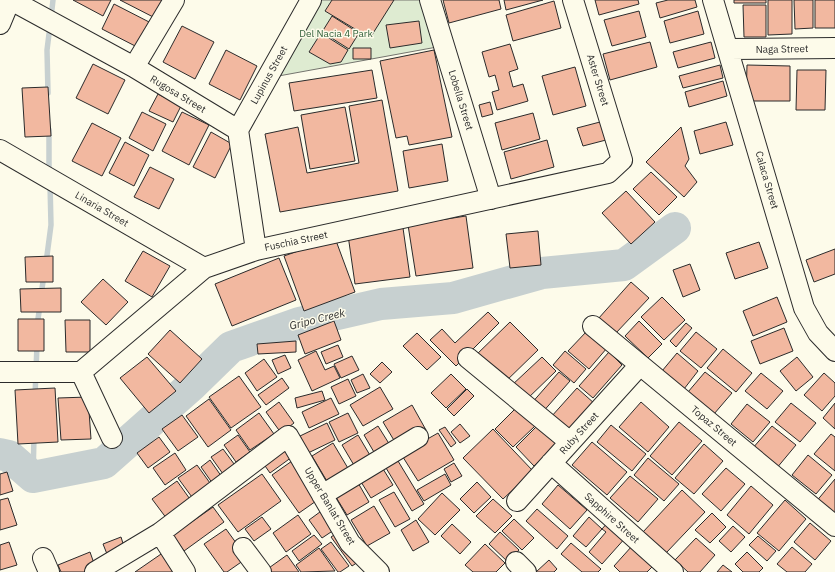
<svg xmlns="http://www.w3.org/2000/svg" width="835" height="572" viewBox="0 0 835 572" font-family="'IBM Plex Sans',sans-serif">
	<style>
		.green { fill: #deebd1; stroke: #74746e }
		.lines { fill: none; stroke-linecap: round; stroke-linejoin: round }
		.stream { stroke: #c7d0d0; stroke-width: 5.5 }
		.river { stroke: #c7d0d0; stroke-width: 32 }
		.building { fill: #f2b8a0; stroke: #2b2b2b }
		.minor-casing { stroke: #2b2b2b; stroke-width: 22 }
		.minor { stroke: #fdfbea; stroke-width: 20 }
		.labels { text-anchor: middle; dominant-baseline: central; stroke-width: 3; stroke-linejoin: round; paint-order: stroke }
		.park-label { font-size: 10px; fill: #34623c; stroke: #fdfbea }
		.street-label { font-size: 10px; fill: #2b2b2b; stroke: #fdfbea }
		.water-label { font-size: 11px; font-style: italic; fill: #2b2b2b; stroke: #fdfbea }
	</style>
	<rect width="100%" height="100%" fill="#fdfbea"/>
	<!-- green -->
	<path class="green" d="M316,0H424L437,47L273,77Z"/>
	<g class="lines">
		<!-- stream -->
		<path class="stream" d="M51,18L53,0
			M48,93L47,50L50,26
			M49,130V173
			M46,263L51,225L50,184
			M41,295L44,275
			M37,326L40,305
			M35,396L37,345
			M33,477L34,437"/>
		<!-- river -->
		<path class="river" d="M0,454L9,456L33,477L104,463L191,386L231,347L299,323L381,304L453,298L542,273L624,265L675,228"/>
	</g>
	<!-- building -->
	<path class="building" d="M73,0H111L103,16Z
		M120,0H169L159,20Z
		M332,0H394L370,38L325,11Z
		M443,0H499L501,9L449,23Z
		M504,0H543L506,10Z
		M595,0H638L639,4L599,15Z
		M668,0H695L697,7L660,18L656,3Z
		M734,0H766V3H734Z
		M768,0H792V34L768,35Z
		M794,0H813V28L795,29Z
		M815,0H835V28H815Z
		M554,1L561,28L513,41L506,15Z
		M114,4L153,24L141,49L102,29Z
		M743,5H766V37H744Z
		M639,11L646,37L612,46L604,20Z
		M698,11L704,34L670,43L664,21Z
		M332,16L359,33L349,49L322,32Z
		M419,21L422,43L390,48L386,25Z
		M182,26L214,42L195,79L163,62Z
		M321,33L348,50L341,62L330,64L309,52Z
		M650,42L657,67L610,80L603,54Z
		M711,42L715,58L678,68L673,52Z
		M510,44L518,69L509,72L513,87L523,84L528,101L497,110L492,92L499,90L495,75L489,77L482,52Z
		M353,48H371V59H353Z
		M226,50L257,66L240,100L209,84Z
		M434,50L452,137L409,145L407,136L396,138L380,61Z
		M93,64L125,80L108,114L76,98Z
		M720,65L723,78L683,88L679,76Z
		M747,65L790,66V101H746Z
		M575,67L586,106L553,115L542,76Z
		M372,70L377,98L294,111L289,83Z
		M797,70H826L825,110H796Z
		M723,81L727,96L689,107L685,92Z
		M48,87L51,136L25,137L22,88Z
		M158,94L181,106L173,122L149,111Z
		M382,100L398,191L280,212L265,134L298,127L307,173L359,163L349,106Z
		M490,102L493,114L482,117L479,105Z
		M345,107L355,161L310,169L301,115Z
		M142,112L166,124L153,151L129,138Z
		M182,112L209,125L189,165L162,151Z
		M533,113L540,139L502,150L495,123Z
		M600,122L606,140L583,146L577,128Z
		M726,122L733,145L700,154L694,131Z
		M92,123L121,138L102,176L72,161Z
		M681,127L689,159L685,166L697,182L684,197L646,162Z
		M211,132L232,144L215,178L193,167Z
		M547,140L554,167L511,179L504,152Z
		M125,142L149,155L134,186L109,173Z
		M442,144L448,181L409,188L403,151Z
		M150,167L174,179L159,209L134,197Z
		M651,172L677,197L659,215L633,189Z
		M626,191L655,222L631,244L602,213Z
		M466,216L473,268L416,276L408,225Z
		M403,228L410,277L355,284L348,235Z
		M538,231L541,265L510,268L506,234Z
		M335,238L355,292L304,311L284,256Z
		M759,242L768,268L735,279L726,253Z
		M835,249V274L814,282L806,260Z
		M143,251L170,266L152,297L125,281Z
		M53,256V282H26L25,257Z
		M279,258L296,300L232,326L215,284Z
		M690,264L700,290L683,297L673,270Z
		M103,279L128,302L106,325L81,302Z
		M631,282L649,298L615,334L598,319Z
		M61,288V312H21L20,289Z
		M662,297L685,320L664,340L641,317Z
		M777,297L787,322L753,336L743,311Z
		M488,312L499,323L456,366L430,340L442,329L455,343Z
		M18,319H44V351H18Z
		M65,320H90V352H66Z
		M334,321L341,340L305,354L298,335Z
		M639,321L662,344L648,358L625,336Z
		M510,322L538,350L501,386L474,357Z
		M686,323L692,328L676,347L670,341Z
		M784,328L793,351L760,364L751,341Z
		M170,330L202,359L180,383L148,354Z
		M587,331L607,348L589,369L568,351Z
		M696,332L717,349L701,368L680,351Z
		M417,333L441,357L427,370L403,346Z
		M296,341V352L258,354L257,344Z
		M338,345L343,357L326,364L321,352Z
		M723,349L752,373L736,392L707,368Z
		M316,351L325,370L334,366L340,378L312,391L298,360Z
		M565,351L586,369L574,383L553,365Z
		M609,352L622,365L593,398L579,386Z
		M677,353L698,371L684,389L662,371Z
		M285,355L291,368L278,374L272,360Z
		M352,356L359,370L341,378L334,364Z
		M147,357L176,391L149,413L120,378Z
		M542,357L556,371L525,401L511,386Z
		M797,357L813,377L796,391L780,371Z
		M264,359L277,377L257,391L245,373Z
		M382,362L392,372L380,383L370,374Z
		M559,372L570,381L541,414L530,405Z
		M705,372L732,393L714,414L688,392Z
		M761,373L783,391L767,409L745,391Z
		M824,373L835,383V396L822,411L804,395Z
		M363,374L370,388L357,393L351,380Z
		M451,374L466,389L446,408L431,393Z
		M239,376L261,407L231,428L209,397Z
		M282,378L289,388L266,405L258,395Z
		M348,379L356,396L339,404L331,387Z
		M380,387L393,409L363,426L350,405Z
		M55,388L58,442L18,444L15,390Z
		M577,388L595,404L569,433L551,417Z
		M467,389L474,396L454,416L447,409Z
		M322,391L325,400L297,408L295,398Z
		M88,397L91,439L61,440L58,398Z
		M331,398L339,414L309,428L302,412Z
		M209,399L231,430L208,447L186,416Z
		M279,402L294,423L281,433L266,412Z
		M641,402L669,427L648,452L619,427Z
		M791,403L816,423L800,442L775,422Z
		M835,403V429L823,418Z
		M747,404L770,422L753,442L731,424Z
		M412,405L426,430L398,447L383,422Z
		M517,407L535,426L513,447L495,429Z
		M259,413L274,434L250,450L236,430Z
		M348,413L358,433L339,442L329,422Z
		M182,415L198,437L178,451L162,429Z
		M541,422L559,441L534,466L516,447Z
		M679,422L702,441L672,475L650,456Z
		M327,423L335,440L308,453L300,436Z
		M460,424L470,436L460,443L451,432Z
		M611,425L646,454L632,471L597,442Z
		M378,426L393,450L378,459L364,435Z
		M772,426L796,445L776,469L752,449Z
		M445,427L456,443L451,447L439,430Z
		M493,429L533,471L503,499L463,458Z
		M438,433L454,460L418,481L401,454Z
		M831,434L835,437V471L814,454Z
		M238,435L250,452L236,462L224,445Z
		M358,435L374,462L358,472L342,445Z
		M159,437L170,452L148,468L137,453Z
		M592,442L627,472L607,495L572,465Z
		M333,443L352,475L331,488L312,456Z
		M704,444L723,461L694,494L675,478Z
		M286,448L292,457L270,473L263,463Z
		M223,449L240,472L228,481L211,457Z
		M175,453L186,470L165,485L153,468Z
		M808,455L832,475L816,494L792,475Z
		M395,456L424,504L412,511L383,463Z
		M648,458L679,484L664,501L634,475Z
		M210,460L224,480L215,487L201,467Z
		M292,461L319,499L299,513L272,475Z
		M454,463L462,476L451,482L444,469Z
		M380,464L393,485L371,498L358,477Z
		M197,465L215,490L197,504L178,478Z
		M726,468L745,484L721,511L702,494Z
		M7,472L13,491L0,495V474Z
		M262,474L281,501L238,532L218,505Z
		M445,474L451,485L424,501L417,490Z
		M630,476L658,499L638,522L610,498Z
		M835,479V519L815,503Z
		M177,481L192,502L167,519L152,499Z
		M357,481L369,502L347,515L334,494Z
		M477,482L491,497L474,513L460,499Z
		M558,485L587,510L570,529L542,504Z
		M751,486L773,505L749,534L727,515Z
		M682,490L705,512L666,553L643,532Z
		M394,492L410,519L395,527L379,500Z
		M442,493L460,510L435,535L418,519Z
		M8,498L17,525L0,530V500Z
		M493,499L512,516L495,533L476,516Z
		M785,500L806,519L779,551L757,533Z
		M374,506L390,533L367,546L351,520Z
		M213,507L224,522L184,551L173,535Z
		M324,509L337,528L322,538L309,520Z
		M537,509L568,536L557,549L526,521Z
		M712,513L726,527L710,543L695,530Z
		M298,515L311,534L286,552L273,533Z
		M262,517L271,529L254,541L245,529Z
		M589,517L602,529L586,547L573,536Z
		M514,519L534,538L522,550L502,531Z
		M416,520L429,542L413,551L401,530Z
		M609,521L627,536L602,564L589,552L606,532L602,529Z
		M810,523L831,541L815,560L794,542Z
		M452,524L471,542L460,554L441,536Z
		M733,526L745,537L731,552L719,541Z
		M226,529L247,558L227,572H224L204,544Z
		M340,531L361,560L352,566L331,537Z
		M500,532L519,550L508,562L489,544Z
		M314,535L322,544L299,561L292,551Z
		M758,536L776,551L767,561L749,545Z
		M121,537L126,553L109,559L103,544Z
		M696,538L715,555L700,572H688L675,560Z
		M9,542L17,565L0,570V545Z
		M331,542L349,566L340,572H338L321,549Z
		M571,543L601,569L598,572H582L561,554Z
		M485,544L505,563L496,572H473L465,565Z
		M632,546L654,565L647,572H620L614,566Z
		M792,547L812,564L805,572H787L777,564Z
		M319,548L335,571L301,572L296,565Z
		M90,552L96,569L90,572H61L58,565Z
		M164,552L178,572H135Z
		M747,552L763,568L759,572H743L735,564Z
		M287,555L299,572H268L266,570Z
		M549,560L557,569L554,572H536Z
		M723,565L732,572H717Z"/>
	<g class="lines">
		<!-- minor casing -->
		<g class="minor-casing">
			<path id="minor" d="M11,0L134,67L238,130
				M430,0L491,199
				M713,0L804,308L818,333L835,351
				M0,24L10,0
				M729,49L835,48
				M134,67L174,0
				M238,130L311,0
				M238,130L256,250
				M0,150L204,268
				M593,326L835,526
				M468,358L570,442
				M0,372H81L204,268L256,250L608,173L622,160L573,0
				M81,372L112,438
				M551,463L673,572
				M322,495L418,437
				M517,501L640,365
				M160,533L185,572
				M243,548L261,572
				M43,558L49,572
				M516,562L526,572
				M95,572L160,533L288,436L350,543L379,572"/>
		</g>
		<!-- minor -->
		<use href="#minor" class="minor"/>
	</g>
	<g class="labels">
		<!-- park labels -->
		<g class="park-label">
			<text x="336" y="33">Del Nacia 4 Park</text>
		</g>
		<!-- street labels -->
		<g class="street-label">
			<text transform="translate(782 49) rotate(-1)">Naga Street</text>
			<text transform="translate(269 75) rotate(-61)">Lupinus Street</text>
			<text transform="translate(598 80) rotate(73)">Aster Street</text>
			<text transform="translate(178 94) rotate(31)">Rugosa Street</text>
			<text transform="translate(461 100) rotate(73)">Lobella Street</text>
			<text transform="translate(767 180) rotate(74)">Calaca Street</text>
			<text transform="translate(102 209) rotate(30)">Linaria Street</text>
			<text transform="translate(296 241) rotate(-12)">Fuschia Street</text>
			<text transform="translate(714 426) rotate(40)">Topaz Street</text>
			<text transform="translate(579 433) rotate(-48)">Ruby Street</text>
			<text transform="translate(330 506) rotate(59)">Upper Banlat Street</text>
			<text transform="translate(612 518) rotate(42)">Sapphire Street</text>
		</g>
		<!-- water labels -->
		<g class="water-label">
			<text transform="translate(317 319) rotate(-14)">Gripo Creek</text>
		</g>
	</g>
</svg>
